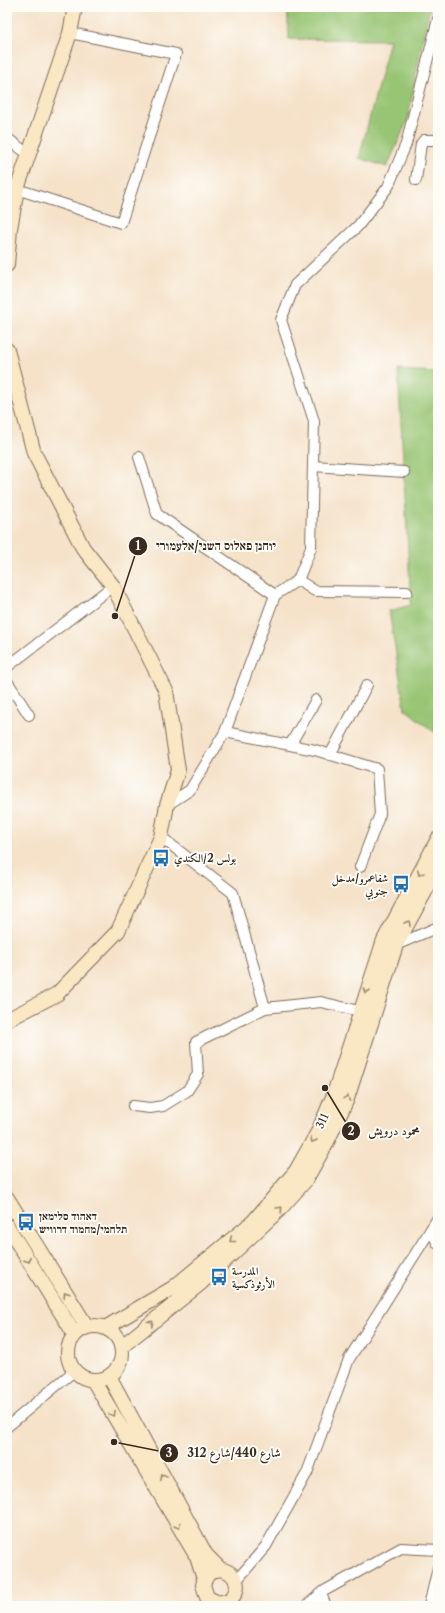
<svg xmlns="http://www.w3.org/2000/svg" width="445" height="1613" viewBox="0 0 445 1613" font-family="'Libre Caslon Text',Amiri,'Frank Ruhl Libre',serif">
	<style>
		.green { fill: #98c573; stroke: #6a7848 }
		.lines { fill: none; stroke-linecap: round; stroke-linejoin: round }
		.street-casing { stroke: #7c6a5a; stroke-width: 12 }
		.secondary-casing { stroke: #7c6a5a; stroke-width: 16 }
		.street { stroke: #fff; stroke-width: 10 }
		.secondary { stroke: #fae7c3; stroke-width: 14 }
		.oneway { stroke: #9a8870 }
		.labels { text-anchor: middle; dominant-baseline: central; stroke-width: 4; stroke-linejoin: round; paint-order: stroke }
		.poi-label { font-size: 11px; font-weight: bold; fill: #3b2a1e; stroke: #fdfcf7; text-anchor: start }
		.street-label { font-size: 11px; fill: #3b2a1e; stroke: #fdfcf7 }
		.leader { fill: none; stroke: #3b2a1e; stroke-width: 1.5 }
		.callout-dot { fill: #3b2a1e; stroke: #fdfcf7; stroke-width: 1.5 }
		.mark-label { font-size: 12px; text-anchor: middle; font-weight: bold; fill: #fff }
		.callout-label { font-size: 12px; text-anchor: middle; font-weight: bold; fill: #3b2a1e; stroke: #fdfcf7; stroke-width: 4; stroke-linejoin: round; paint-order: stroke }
	</style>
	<rect width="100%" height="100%" fill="#fdfcf7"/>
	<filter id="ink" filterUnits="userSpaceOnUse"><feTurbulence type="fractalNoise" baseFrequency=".025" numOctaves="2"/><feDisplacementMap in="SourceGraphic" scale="8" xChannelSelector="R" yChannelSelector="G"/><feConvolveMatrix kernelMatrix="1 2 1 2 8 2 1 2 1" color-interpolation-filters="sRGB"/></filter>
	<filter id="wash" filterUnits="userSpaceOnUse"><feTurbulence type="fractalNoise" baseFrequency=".012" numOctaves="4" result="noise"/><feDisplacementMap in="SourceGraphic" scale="16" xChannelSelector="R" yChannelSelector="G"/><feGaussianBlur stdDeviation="0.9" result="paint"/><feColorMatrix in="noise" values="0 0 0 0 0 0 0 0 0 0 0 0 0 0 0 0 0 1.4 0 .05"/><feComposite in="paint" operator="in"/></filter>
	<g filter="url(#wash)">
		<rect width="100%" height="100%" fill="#f5e2c9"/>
		<!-- green -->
		<path class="green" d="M287,7H430L421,47L408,119L387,167L359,158L390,40L289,39Z
			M398,370L438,372V616L435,694H438V735L405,709L389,611L411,605Z"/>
	</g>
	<g filter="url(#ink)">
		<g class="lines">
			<!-- street casing -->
			<g class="street-casing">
				<path id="street" d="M7,138L28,154
					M416,180L421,144L424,140H438
					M17,189L121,223L176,54L70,33
					M139,457L157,514L275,595L225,732L190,790L167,805
					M313,466L404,472
					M298,580L315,591L407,592
					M275,595L298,580L311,548L314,421L281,320L295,285L358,226L388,187L406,144L438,19
					M7,667L113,586
					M7,681L29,715
					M225,732L315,750L377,769L380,814L360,867
					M290,745L316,700
					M330,755L367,685
					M161,837L233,893L265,1008L321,1002L359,1011
					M396,945L438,927
					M133,1106L150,1108L163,1106L187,1091L198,1074L196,1042L265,1008
					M431,1230L438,1244
					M7,1427L74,1371
					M236,1581L266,1546L307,1473L349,1359L438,1218
					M321,1594L326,1606
					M306,1606L324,1591L401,1548L438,1550
					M429,1606L438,1568"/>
			</g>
			<!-- secondary casing -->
			<g class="secondary-casing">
				<path id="secondary" d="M7,265L10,229L17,189L70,33L75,7
					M7,350L34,453L83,548L113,586L166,691L178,770L167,805L161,837L118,931L57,994L7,1020
					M7,1198L87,1327
					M7,1226L75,1335
					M68 1353a27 27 0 1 1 54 0a27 27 0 1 1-54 0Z
					M105,1328L173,1288L253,1222L296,1171L318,1132L333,1097L384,940L438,839
					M121,1347L201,1283L279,1210L305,1181L326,1144L347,1099L396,945L438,868
					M109,1376L206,1555L220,1569
					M93,1380L197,1557L204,1579
					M208,1598L218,1603L230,1600C253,1577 211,1553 203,1585L210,1606"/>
			</g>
			<!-- street -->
			<use href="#street" class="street"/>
			<!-- secondary -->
			<use href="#secondary" class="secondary"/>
		</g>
		<!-- one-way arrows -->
		<defs><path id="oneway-chevron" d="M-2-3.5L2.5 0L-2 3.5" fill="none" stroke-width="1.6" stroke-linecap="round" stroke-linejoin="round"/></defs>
		<g class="oneway">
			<use href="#oneway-chevron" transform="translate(420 873) rotate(118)"/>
			<use href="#oneway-chevron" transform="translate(408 923) rotate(-61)"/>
			<use href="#oneway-chevron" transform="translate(366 991) rotate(109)"/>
			<use href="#oneway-chevron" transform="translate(347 1098) rotate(-69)"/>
			<use href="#oneway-chevron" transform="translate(313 1140) rotate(119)"/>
			<use href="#oneway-chevron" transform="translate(280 1209) rotate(-47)"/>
			<use href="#oneway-chevron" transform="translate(232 1240) rotate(141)"/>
			<use href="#oneway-chevron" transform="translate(28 1260) rotate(58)"/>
			<use href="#oneway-chevron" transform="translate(66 1294) rotate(-122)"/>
			<use href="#oneway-chevron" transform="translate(151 1323) rotate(-39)"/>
			<use href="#oneway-chevron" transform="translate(113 1414) rotate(60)"/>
			<use href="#oneway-chevron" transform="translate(163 1477) rotate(-118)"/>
			<use href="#oneway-chevron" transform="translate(178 1526) rotate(60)"/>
		</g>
	</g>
	<!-- icons -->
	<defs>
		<g id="bus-bare" transform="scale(1.38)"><path d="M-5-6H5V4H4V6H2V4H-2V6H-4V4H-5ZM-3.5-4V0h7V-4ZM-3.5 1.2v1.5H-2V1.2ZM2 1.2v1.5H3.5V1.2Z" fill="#1f6fb2" stroke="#fdfcf7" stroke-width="2.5" paint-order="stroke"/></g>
	</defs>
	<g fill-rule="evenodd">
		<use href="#bus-bare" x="161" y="858"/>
		<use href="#bus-bare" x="401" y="884"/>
		<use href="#bus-bare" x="26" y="1222"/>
		<use href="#bus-bare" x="219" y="1277"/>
	</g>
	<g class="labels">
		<!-- poi labels -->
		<g class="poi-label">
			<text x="174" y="858">بولس 2/الكندي</text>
			<text x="388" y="878" text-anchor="end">شفاعمرو/مدخل<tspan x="388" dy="13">جنوبي</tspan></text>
			<text x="39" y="1216">דאהוד סלימאן<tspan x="39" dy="13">תלחמי/מחמוד דרוויש</tspan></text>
			<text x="232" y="1271">المدرسة<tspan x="232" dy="13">الأرثوذكسية</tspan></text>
		</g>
		<!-- street labels -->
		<g class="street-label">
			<text transform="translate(322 1121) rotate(-66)">311</text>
		</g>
	</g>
	<!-- callouts -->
	<path class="leader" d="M115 616L138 546M325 1088L351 1131M114 1442L169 1453"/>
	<g class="callout-dot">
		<circle cx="115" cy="616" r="4"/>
		<circle cx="325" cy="1088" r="4"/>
		<circle cx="114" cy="1442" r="4"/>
		<circle cx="138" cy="546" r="10"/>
		<circle cx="351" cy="1131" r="10"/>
		<circle cx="169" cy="1453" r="10"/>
	</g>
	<g class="mark-label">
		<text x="138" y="550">1</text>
		<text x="351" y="1135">2</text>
		<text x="169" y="1457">3</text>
	</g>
	<g class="callout-label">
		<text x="216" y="550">יוחנן פאלוס השני/אלעמורי</text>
		<text x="394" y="1135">محمود درويش</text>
		<text x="234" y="1457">شارع 440/شارع 312</text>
	</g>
	<!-- margin -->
	<rect width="445" height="1613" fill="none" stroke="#fdfcf7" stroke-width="24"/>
</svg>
